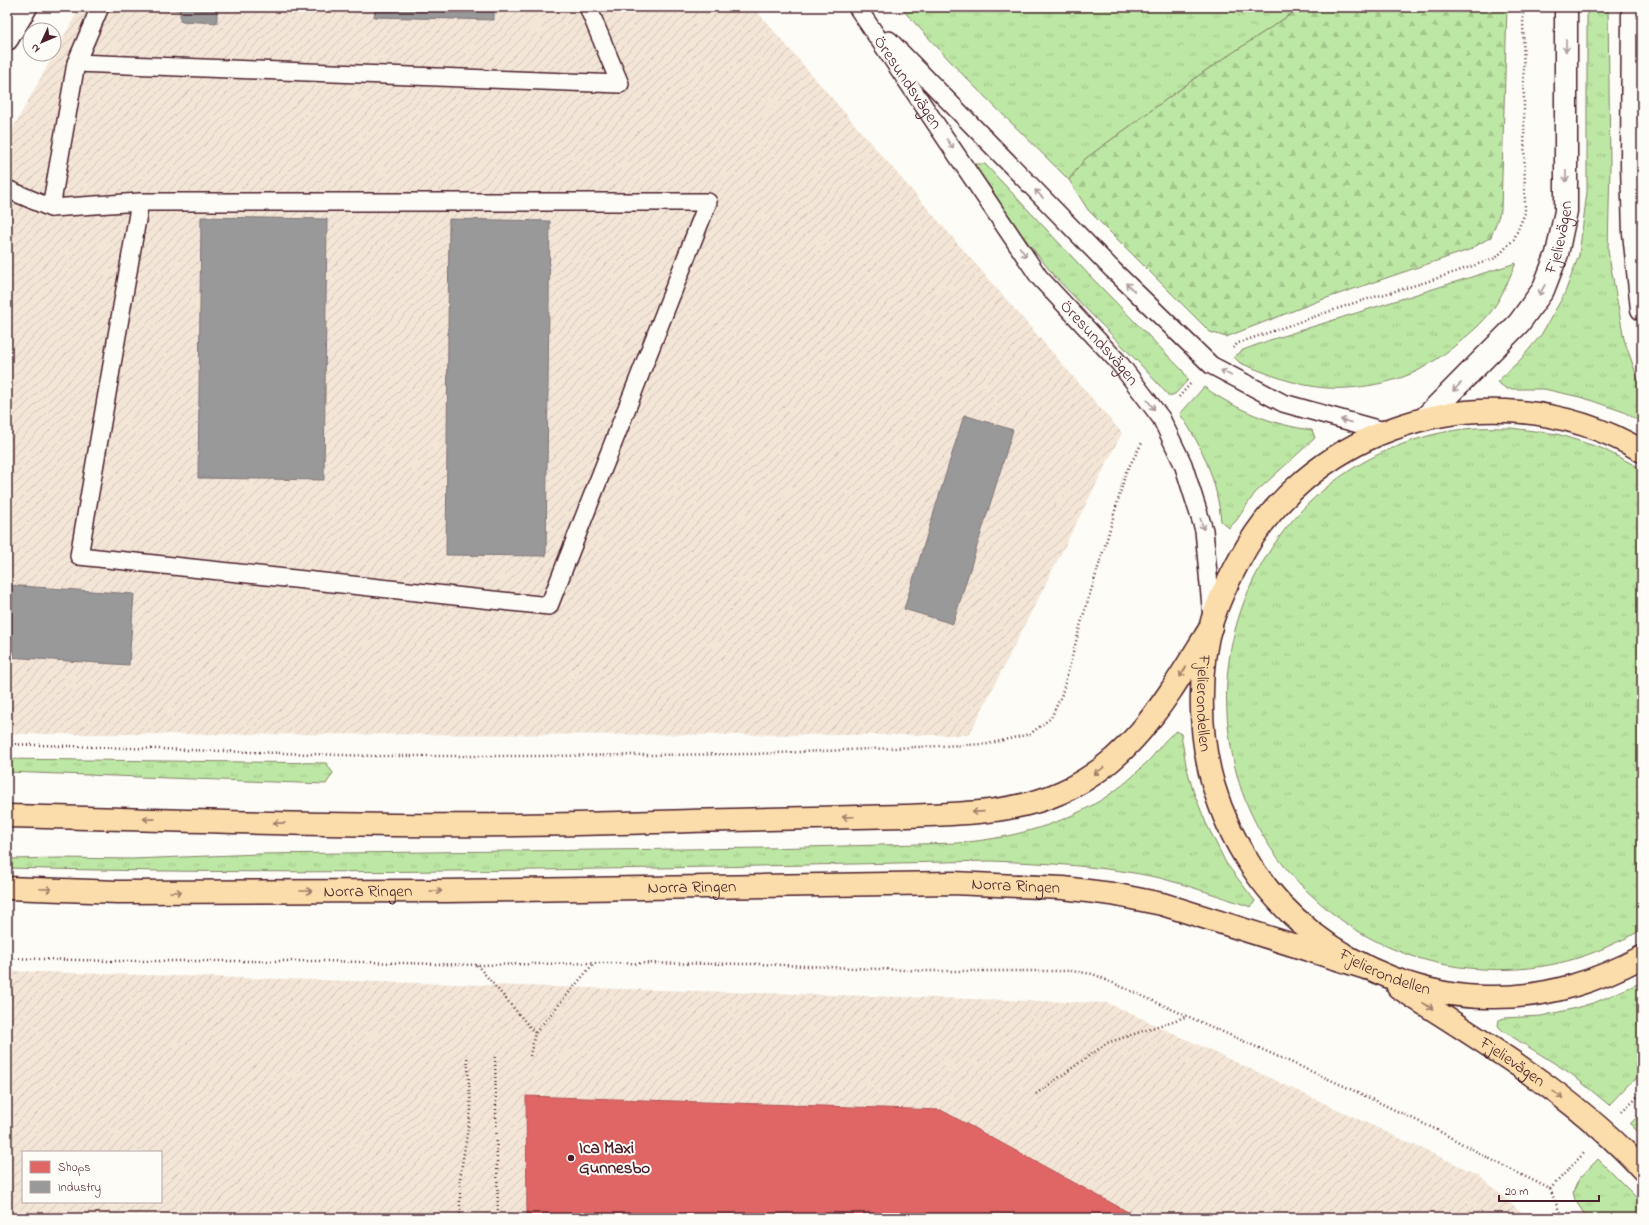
<svg xmlns="http://www.w3.org/2000/svg" width="1649" height="1225" viewBox="0 0 1649 1225" font-family="'Indie Flower',sans-serif">
	<style>
		.industrial { fill: url(#industrial-furrows); fill-rule: evenodd }
		.grass { fill: url(#grass-tufts); stroke: #848368 }
		.forest { fill: url(#forest-firs); stroke: #848368 }
		.shops { fill: #e06666; stroke: #b35154 }
		.industry { fill: #999; stroke: #817478 }
		.lines { fill: none; stroke-linecap: round; stroke-linejoin: round }
		.service-casing { stroke: #4a1f2b; stroke-width: 20 }
		.tertiary-casing { stroke: #4a1f2b; stroke-width: 25 }
		.secondary-casing { stroke: #4a1f2b; stroke-width: 25 }
		.primary-casing { stroke: #4a1f2b; stroke-width: 25 }
		.path { stroke: #4a1f2b; stroke-width: 2.5; stroke-dasharray: 1 3; stroke-linecap: butt }
		.service { stroke: #fdfcf7; stroke-width: 17 }
		.tertiary { stroke: #fdfcf7; stroke-width: 22 }
		.secondary { stroke: #fdfcf7; stroke-width: 22 }
		.primary { stroke: #fbddab; stroke-width: 22 }
		.oneway { stroke: #ac999b }
		.oneway2 { stroke: #a27e6b }
		.poi-dot { fill: #4a1f2b; stroke: #fdfcf7; stroke-width: 1.5 }
		.labels { text-anchor: middle; dominant-baseline: central; stroke-width: 4; stroke-linejoin: round; paint-order: stroke }
		.street-label { font-size: 17px; fill: #4a1f2b; stroke: #fdfcf7 }
		.poi-label { font-size: 17px; font-weight: bold; fill: #4a1f2b; stroke: #fdfcf7; text-anchor: start }
	</style>
	<defs>
		<pattern id="industrial-furrows" width="10" height="10" patternUnits="userSpaceOnUse"><rect width="10" height="10" fill="#f3e6d7"/><path d="M-1 1l2-2M0 10L10 0M9 11l2-2" fill="none" stroke="#d2c5b9"/></pattern>
		<pattern id="grass-tufts" width="24" height="20" patternUnits="userSpaceOnUse"><rect width="24" height="20" fill="#bde7a4"/><path d="M3 7l-1-3M5 7V3M7 7l1-3M15 17l-1-3M17 17v-4M19 17l1-3" fill="none" stroke="#a4c68d"/></pattern>
		<pattern id="forest-firs" width="22" height="20" patternUnits="userSpaceOnUse"><rect width="22" height="20" fill="#bde7a4"/><path d="M5 1l3.5 6h-7zM16 11l3.5 6h-7z" fill="#a4c68d"/></pattern>
	</defs>
	<rect width="100%" height="100%" fill="#fdfcf7"/>
	<filter id="ink" filterUnits="userSpaceOnUse"><feTurbulence type="fractalNoise" baseFrequency=".025" numOctaves="2"/><feDisplacementMap in="SourceGraphic" scale="8" xChannelSelector="R" yChannelSelector="G"/><feConvolveMatrix kernelMatrix="1 2 1 2 8 2 1 2 1" color-interpolation-filters="sRGB"/></filter>
	<g filter="url(#ink)">
		<!-- industrial -->
		<path class="industrial" d="M80,7H753L1122,433L969,735L7,734V139Z
			M7,971L1108,1003L1479,1175L1528,1218H7ZM23,1152H161V1202H23Z"/>
		<!-- grass -->
		<path class="grass" d="M900,7H1302L1205,71L1085,159L1069,180L964,76Z
			M1587,7H1608L1610,165L1608,251L1624,339L1642,391V423L1624,412L1584,398L1544,389H1507L1497,382L1521,359L1541,335L1564,295L1579,255L1587,192Z
			M975,164H985L1091,277L1183,371L1188,380L1175,394L1169,396L1140,364L1055,277L996,202L976,170Z
			M1516,263C1507,283 1499,305 1483,321C1469,336 1439,359 1421,369C1396,383 1355,390 1327,388C1296,386 1268,374 1240,363L1234,357L1243,350L1270,340Z
			M1204,387C1237,410 1272,425 1312,430L1315,438L1255,493L1236,521L1229,528L1221,521C1217,481 1203,447 1180,414Z
			M1511,428L1557,434L1601,448L1642,469V929C1634,935 1624,939 1615,943C1573,964 1527,972 1481,969C1421,966 1363,942 1319,902C1289,876 1265,845 1249,809C1239,787 1233,763 1230,740C1211,624 1271,507 1377,455C1404,442 1435,432 1465,429C1480,427 1496,428 1511,428Z
			M1177,731L1181,734L1186,765L1194,793L1206,823L1226,863L1255,901L1251,907C1221,897 1191,886 1160,878C1105,866 1047,863 990,861C663,868 335,877 7,868V859L59,858L132,859L259,854L767,848L957,843C1019,838 1084,820 1132,777C1138,771 1145,764 1151,758C1159,749 1166,737 1177,731Z
			M7,759L326,763L333,773L326,784L7,772Z
			M1642,982V1074L1628,1085L1609,1105L1570,1073L1503,1031L1498,1026L1499,1020L1504,1018L1541,1016L1572,1009L1596,1002Z
			M1642,1112V1136L1630,1124Z
			M1598,1159L1642,1203V1218H1587L1575,1200L1573,1192L1579,1179Z"/>
		<!-- forest -->
		<path class="forest" d="M1302,7H1507L1501,210L1491,237L1469,250L1321,300L1226,337L1210,332L1088,210L1069,180L1085,159L1205,71Z"/>
		<!-- shops -->
		<path class="shops" d="M526,1096L941,1110L1139,1218H527Z"/>
		<!-- industry -->
		<path class="industry" d="M159,7H217V23L180,21V10L159,9Z
			M375,7H494V20L374,17Z
			M201,217L327,219L324,480L198,478Z
			M449,219L550,221L546,556L446,555Z
			M964,415L1013,430L953,624L904,609Z
			M7,585L134,594L129,665L7,657Z"/>
		<g class="lines">
			<!-- service casing -->
			<g class="service-casing">
				<g id="service">
					<path id="s1" d="M857,7L1039,277L1120,364L1161,418L1183,464L1204,530L1212,618"/>
					<path d="M889,40L1113,270L1211,365L1283,403L1384,431"/>
					<path d="M76,63L620,84L588,7"/>
					<path d="M7,189L51,208L76,63L100,7"/>
					<path d="M51,208L140,202H708L549,606L79,556L140,202"/>
				</g>
			</g>
			<!-- tertiary casing -->
			<g class="tertiary-casing">
				<path id="tertiary" d="M7,39L26,7"/>
			</g>
			<!-- secondary casing -->
			<g class="secondary-casing">
				<g id="secondary">
					<path d="M1633,7L1632,165L1634,233L1642,309"/>
					<path id="s2" d="M1425,418L1519,323L1543,290L1557,254L1566,211V7"/>
				</g>
			</g>
			<!-- primary casing -->
			<g class="primary-casing">
				<g id="primary">
					<path id="s3" d="M1642,451C1568,407 1473,398 1392,429C1328,452 1272,499 1240,559C1229,579 1219,599 1212,621C1205,644 1202,670 1202,694C1198,820 1274,933 1392,978C1424,990 1460,998 1494,997C1548,997 1595,982 1642,957"/>
					<path d="M7,816C177,820 347,827 517,825C601,824 684,821 768,819C813,818 859,817 904,816C957,814 1013,814 1062,792C1135,759 1170,692 1211,627"/>
					<path id="s4" d="M7,888L118,892L448,891L953,883L1063,888L1112,894L1162,904L1366,968"/>
					<path id="s5" d="M1398,987C1482,1042 1573,1094 1642,1169"/>
				</g>
			</g>
			<!-- path -->
			<path class="path" d="M1233,348L1238,343L1354,303L1426,282L1496,258L1514,239L1525,213L1523,7
				M1179,397L1191,383
				M7,744L373,756H533L753,754L987,744L1030,734L1051,718L1062,694L1081,623L1107,539L1126,472L1143,441
				M7,958L111,961H325L477,965L595,963L758,964L927,971H1071L1093,974L1344,1086L1437,1130L1492,1160L1550,1189L1562,1218
				M477,965L535,1033
				M530,1056L535,1033L594,963
				M495,1057L498,1218
				M1036,1094L1107,1043L1185,1017
				M1622,1111L1642,1092
				M1550,1189L1585,1152
				M460,1218V1177L471,1110L467,1055"/>
			<!-- service -->
			<use href="#service" class="service"/>
			<!-- tertiary -->
			<use href="#tertiary" class="tertiary"/>
			<!-- secondary -->
			<use href="#secondary" class="secondary"/>
			<!-- primary -->
			<use href="#primary" class="primary"/>
		</g>
		<!-- one-way arrows -->
		<defs><path id="oneway-shaft" d="M-6 0H5M1.5-3L5.5 0L1.5 3" fill="none" stroke-width="1.6" stroke-linecap="round" stroke-linejoin="round"/></defs>
		<g class="oneway">
			<use href="#oneway-shaft" transform="translate(1566 46) rotate(90)"/>
			<use href="#oneway-shaft" transform="translate(950 144) rotate(56)"/>
			<use href="#oneway-shaft" transform="translate(1566 176) rotate(90)"/>
			<use href="#oneway-shaft" transform="translate(1039 194) rotate(-134)"/>
			<use href="#oneway-shaft" transform="translate(1023 252) rotate(56)"/>
			<use href="#oneway-shaft" transform="translate(1130 287) rotate(-136)"/>
			<use href="#oneway-shaft" transform="translate(1542 290) rotate(119)"/>
			<use href="#oneway-shaft" transform="translate(1226 373) rotate(-152)"/>
			<use href="#oneway-shaft" transform="translate(1457 387) rotate(135)"/>
			<use href="#oneway-shaft" transform="translate(1151 405) rotate(53)"/>
			<use href="#oneway-shaft" transform="translate(1346 421) rotate(-164)"/>
			<use href="#oneway-shaft" transform="translate(1202 524) rotate(73)"/>
		</g>
		<g class="oneway2">
			<use href="#oneway-shaft" transform="translate(1183 672) rotate(122)"/>
			<use href="#oneway-shaft" transform="translate(1099 771) rotate(144)"/>
			<use href="#oneway-shaft" transform="translate(978 812) rotate(176)"/>
			<use href="#oneway-shaft" transform="translate(848 817) rotate(178)"/>
			<use href="#oneway-shaft" transform="translate(149 819) rotate(-179)"/>
			<use href="#oneway-shaft" transform="translate(279 823) rotate(-179)"/>
			<use href="#oneway-shaft" transform="translate(46 889) rotate(2)"/>
			<use href="#oneway-shaft" transform="translate(306 891)"/>
			<use href="#oneway-shaft" transform="translate(436 891)"/>
			<use href="#oneway-shaft" transform="translate(176 892)"/>
			<use href="#oneway-shaft" transform="translate(1428 1006) rotate(33)"/>
			<use href="#oneway-shaft" transform="translate(1558 1095) rotate(37)"/>
		</g>
	</g>
	<!-- markers -->
	<circle class="poi-dot" cx="571" cy="1158" r="4"/>
	<g class="labels">
		<!-- street labels -->
		<g class="street-label">
			<text stroke="none"><textPath href="#s1" startOffset="91">Öresundsvägen</textPath></text>
			<text stroke="none"><textPath href="#s2" startOffset="230">Fjelievägen</textPath></text>
			<text stroke="none"><textPath href="#s1" startOffset="415">Öresundsvägen</textPath></text>
			<text stroke="none"><textPath href="#s3" startOffset="615">Fjelierondellen</textPath></text>
			<text stroke="none"><textPath href="#s4" startOffset="1009">Norra Ringen</textPath></text>
			<text stroke="none"><textPath href="#s4" startOffset="685">Norra Ringen</textPath></text>
			<text stroke="none"><textPath href="#s4" startOffset="361">Norra Ringen</textPath></text>
			<text stroke="none"><textPath href="#s3" startOffset="962">Fjelierondellen</textPath></text>
			<text stroke="none"><textPath href="#s5" startOffset="137">Fjelievägen</textPath></text>
		</g>
		<!-- poi labels -->
		<g class="poi-label">
			<text x="579" y="1148">Ica Maxi<tspan x="579" dy="20">Gunnesbo</tspan></text>
		</g>
	</g>
	<!-- margin -->
	<rect width="1649" height="1225" fill="none" stroke="#fdfcf7" stroke-width="24"/>
	<rect x="12" y="12" width="1625" height="1201" fill="none" stroke="#4a1f2b" stroke-width="1.5" filter="url(#ink)"/>
	<!-- legend -->
	<rect x="22" y="1151" width="140" height="52" fill="#fdfcf7" stroke="#b5a4a5"/>
	<rect x="30" y="1161" width="20" height="12" fill="#e06666" stroke="#b5a4a5"/>
	<text x="58" y="1171" font-size="12" fill="#4a1f2b">Shops</text>
	<rect x="30" y="1181" width="20" height="12" fill="#999999" stroke="#b5a4a5"/>
	<text x="58" y="1191" font-size="12" fill="#4a1f2b">Industry</text>
	<!-- north arrow -->
	<g transform="translate(42 42) rotate(226)"><circle r="19" fill="#fdfcf7" stroke="#b5a4a5"/>
	<path d="M0-3L7 15L0 10L-7 15Z" fill="#4a1f2b"/>
	<text y="-6" font-size="11" font-weight="bold" text-anchor="middle" fill="#4a1f2b">N</text>
	</g>
	<!-- scale -->
	<path d="M1499 1195v6h100v-6" fill="none" stroke="#4a1f2b" stroke-width="2"/>
	<text x="1505" y="1195" font-size="12" fill="#4a1f2b" stroke="#fdfcf7" stroke-width="3" paint-order="stroke">20 m</text>
</svg>
